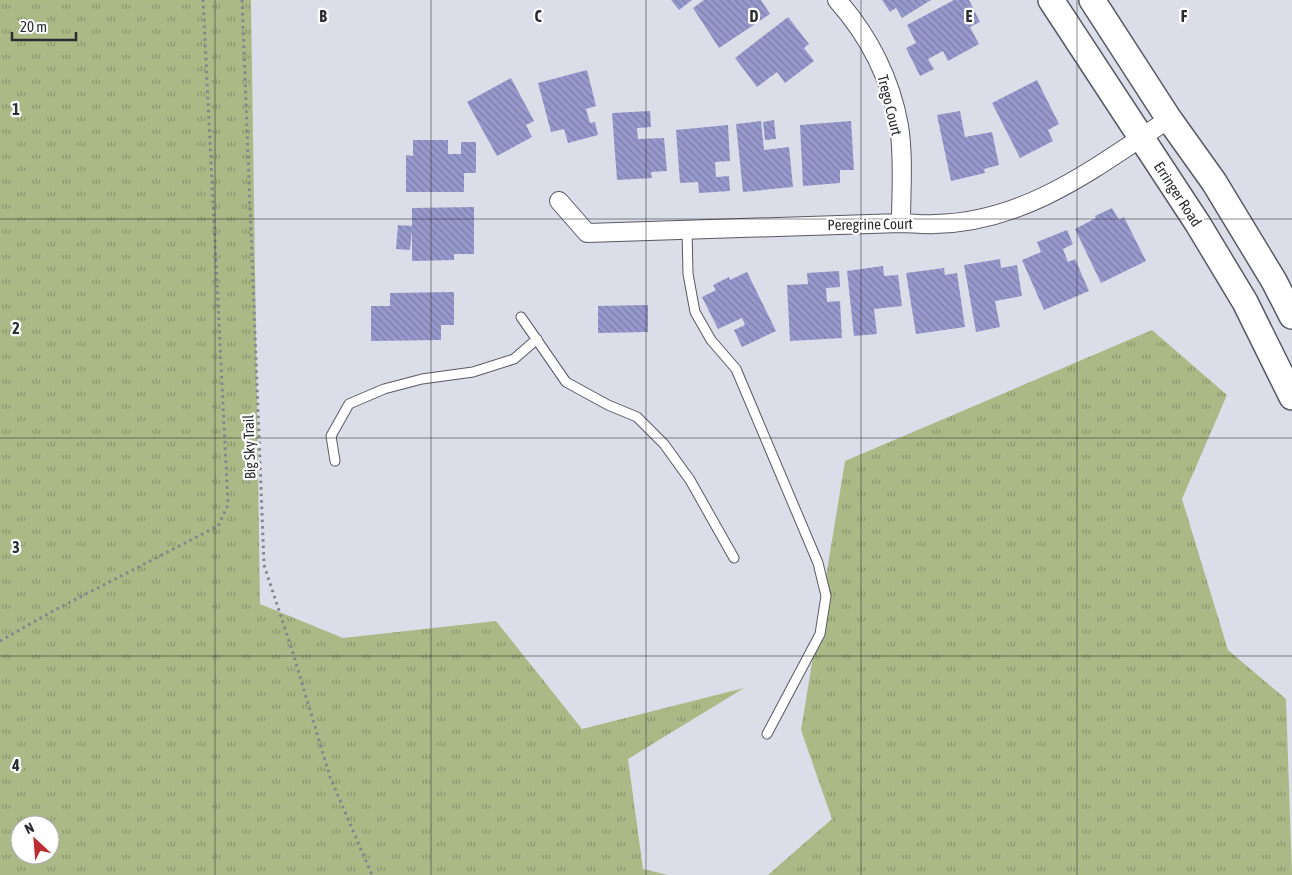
<svg xmlns="http://www.w3.org/2000/svg" width="1292" height="875" viewBox="0 0 1292 875" font-family="'Asap Condensed',sans-serif">
	<style>
		.grass { fill: url(#grass-tufts); fill-rule: evenodd }
		.building { fill: url(#building-back-hatch) }
		.lines { fill: none; stroke-linecap: round; stroke-linejoin: round }
		.lane-casing { stroke: #575a63; stroke-width: 11 }
		.street-casing { stroke: #575a63; stroke-width: 20 }
		.secondary-casing { stroke: #575a63; stroke-width: 28 }
		.path { stroke: #84868d; stroke-width: 3; stroke-dasharray: 2.5 4; stroke-linecap: butt }
		.lane { stroke: #fff; stroke-width: 9 }
		.street { stroke: #fff; stroke-width: 18 }
		.secondary { stroke: #fff; stroke-width: 25 }
		.grid { fill: none; stroke: #2c2d31; stroke-width: 1; stroke-opacity: 0.55 }
		.labels { text-anchor: middle; dominant-baseline: central; stroke-width: 4.5; stroke-linejoin: round; paint-order: stroke }
		.street-label { font-size: 15px; fill: #2c2d31; stroke: #fff }
		.grid-label { font-size: 16px; text-anchor: middle; font-weight: bold; fill: #2c2d31; stroke: #fff; stroke-width: 4.5; stroke-linejoin: round; paint-order: stroke }
	</style>
	<defs>
		<pattern id="grass-tufts" width="24" height="20" patternUnits="userSpaceOnUse" patternTransform="scale(1.25)"><rect width="24" height="20" fill="#abb986"/><path d="M3 7l-1-3M5 7V3M7 7l1-3M15 17l-1-3M17 17v-4M19 17l1-3" fill="none" stroke="#8b976e"/></pattern>
		<pattern id="building-back-hatch" width="6" height="6" patternUnits="userSpaceOnUse" patternTransform="scale(1.25)"><rect width="6" height="6" fill="#9799cd"/><path d="M-1 5l2 2M0 0l6 6M5-1l2 2" fill="none" stroke="#7b7da7"/></pattern>
	</defs>
	<rect width="100%" height="100%" fill="#dbdee8"/>
	<!-- grass -->
	<path class="grass" d="M0,0H251L260,604L343,638L496,621L582,729L744,688L628,759L643,869L668,875H0ZM20,825H50V855H20Z
		M1152,330L1227,395L1182,499L1228,650L1286,699L1292,875H768L832,819L801,730L845,461Z"/>
	<!-- building -->
	<path class="building" d="M671,0H692L679,10Z
		M704,0H761L770,14L719,48L693,8Z
		M882,0H931L902,18L896,8L890,12Z
		M954,0H969L980,22L970,27L979,44L948,61L943,51L928,59L934,69L920,76L906,48L916,43L907,25Z
		M788,17L809,44L804,48L814,61L785,83L777,72L757,87L735,58Z
		M587,70L596,106L586,109L590,123L595,122L598,135L568,143L564,129L551,132L538,83Z
		M511,78L534,121L526,125L532,137L497,156L467,102Z
		M1037,80L1059,124L1048,130L1053,141L1020,158L992,103Z
		M650,111L651,127L637,128L638,139L664,138L667,171L651,172L652,178L617,180L612,113Z
		M960,111L965,137L992,132L999,165L984,169L985,173L951,181L937,115Z
		M774,120L776,139L765,140L763,122Z
		M761,121L764,150L789,147L793,187L743,192L736,124Z
		M851,121L854,170H840V183L803,186L800,125Z
		M728,125L730,161L715,162L716,177L729,176L730,191L699,193L698,182L680,183L676,130Z
		M413,140H448V154H461V142H476V173H464V192H406V155L413,156Z
		M474,207V254H454V260L412,261V229L410,250L396,249L398,225L412,226V208Z
		M1112,208L1119,220L1124,217L1146,261L1101,283L1075,229L1096,218L1095,216Z
		M1067,230L1073,244L1063,249L1068,262L1075,259L1089,291L1044,310L1022,260L1041,252L1037,242Z
		M1000,259L1001,268L1017,265L1022,296L995,301L1000,327L976,332L964,265Z
		M883,266L884,276L898,275L902,306L874,309L877,334L854,336L847,271Z
		M944,268L945,275L957,273L965,327L916,334L906,273Z
		M839,271L840,287L826,288L827,302L840,301L842,338L790,341L787,285L808,284L807,273Z
		M747,272L776,331L742,347L734,330L745,325L742,318L718,329L702,297L716,290L713,285L729,277L730,280Z
		M454,292V325H441V340L371,341V306H390V293Z
		M648,305V332L598,333V306Z"/>
	<g class="lines">
		<!-- lane casing -->
		<g class="lane-casing">
			<path id="lane" d="M687,230L688,274L695,312L711,340L736,369L818,563L826,596L820,634L767,734
				M521,317L566,382L608,405L637,417L664,444L690,480L734,558
				M335,461L331,436L349,404L384,389L422,379L473,372L514,359L537,339"/>
		</g>
		<!-- street casing -->
		<g class="street-casing">
			<path id="street" d="M837,0C869,36 891,80 899,126C904,158 901,191 901,223
				M559,201L587,233L901,223C912,223 924,225 935,224C1027,222 1096,167 1169,119"/>
		</g>
		<!-- secondary casing -->
		<g class="secondary-casing">
			<path id="secondary" d="M1051,0L1198,224L1245,302L1292,397
				M1092,0L1169,119L1214,182L1274,281L1292,316"/>
		</g>
		<!-- path -->
		<path class="path" d="M242,0L264,565L292,650L330,777L372,875
			M0,641L53,611L218,526L228,505L203,0"/>
		<!-- lane -->
		<use href="#lane" class="lane"/>
		<!-- street -->
		<use href="#street" class="street"/>
		<!-- secondary -->
		<use href="#secondary" class="secondary"/>
	</g>
	<!-- grid -->
	<path class="grid" d="M215,0V875M431,0V875M646,0V875M861,0V875M1077,0V875M0,219H1292M0,438H1292M0,656H1292"/>
	<g class="labels">
		<!-- street labels -->
		<g class="street-label">
			<text transform="translate(890 105) rotate(76)">Trego Court</text>
			<text transform="translate(1178 194) rotate(57)">Erringer Road</text>
			<text transform="translate(870 224) rotate(-1)">Peregrine Court</text>
			<text transform="translate(249 447) rotate(-92)">Big Sky Trail</text>
		</g>
	</g>
	<g class="grid-label">
		<text x="323" y="22">B</text>
		<text x="538" y="22">C</text>
		<text x="754" y="22">D</text>
		<text x="969" y="22">E</text>
		<text x="1184" y="22">F</text>
		<text x="16" y="115">1</text>
		<text x="16" y="334">2</text>
		<text x="16" y="553">3</text>
		<text x="16" y="771">4</text>
	</g>
	<!-- north arrow -->
	<g transform="translate(35 840) rotate(334)"><circle r="24" fill="#ffffff" stroke="#ababad"/>
	<path d="M0-4L9 19L0 12L-9 19Z" fill="#bc2c32"/>
	<text y="-8" font-size="14" font-weight="bold" text-anchor="middle" fill="#2c2d31">N</text>
	</g>
	<!-- scale -->
	<path d="M12 32v8h64v-8" fill="none" stroke="#2c2d31" stroke-width="2.5"/>
	<text x="20" y="32" font-size="15" fill="#2c2d31" stroke="#ffffff" stroke-width="4" paint-order="stroke">20 m</text>
</svg>
